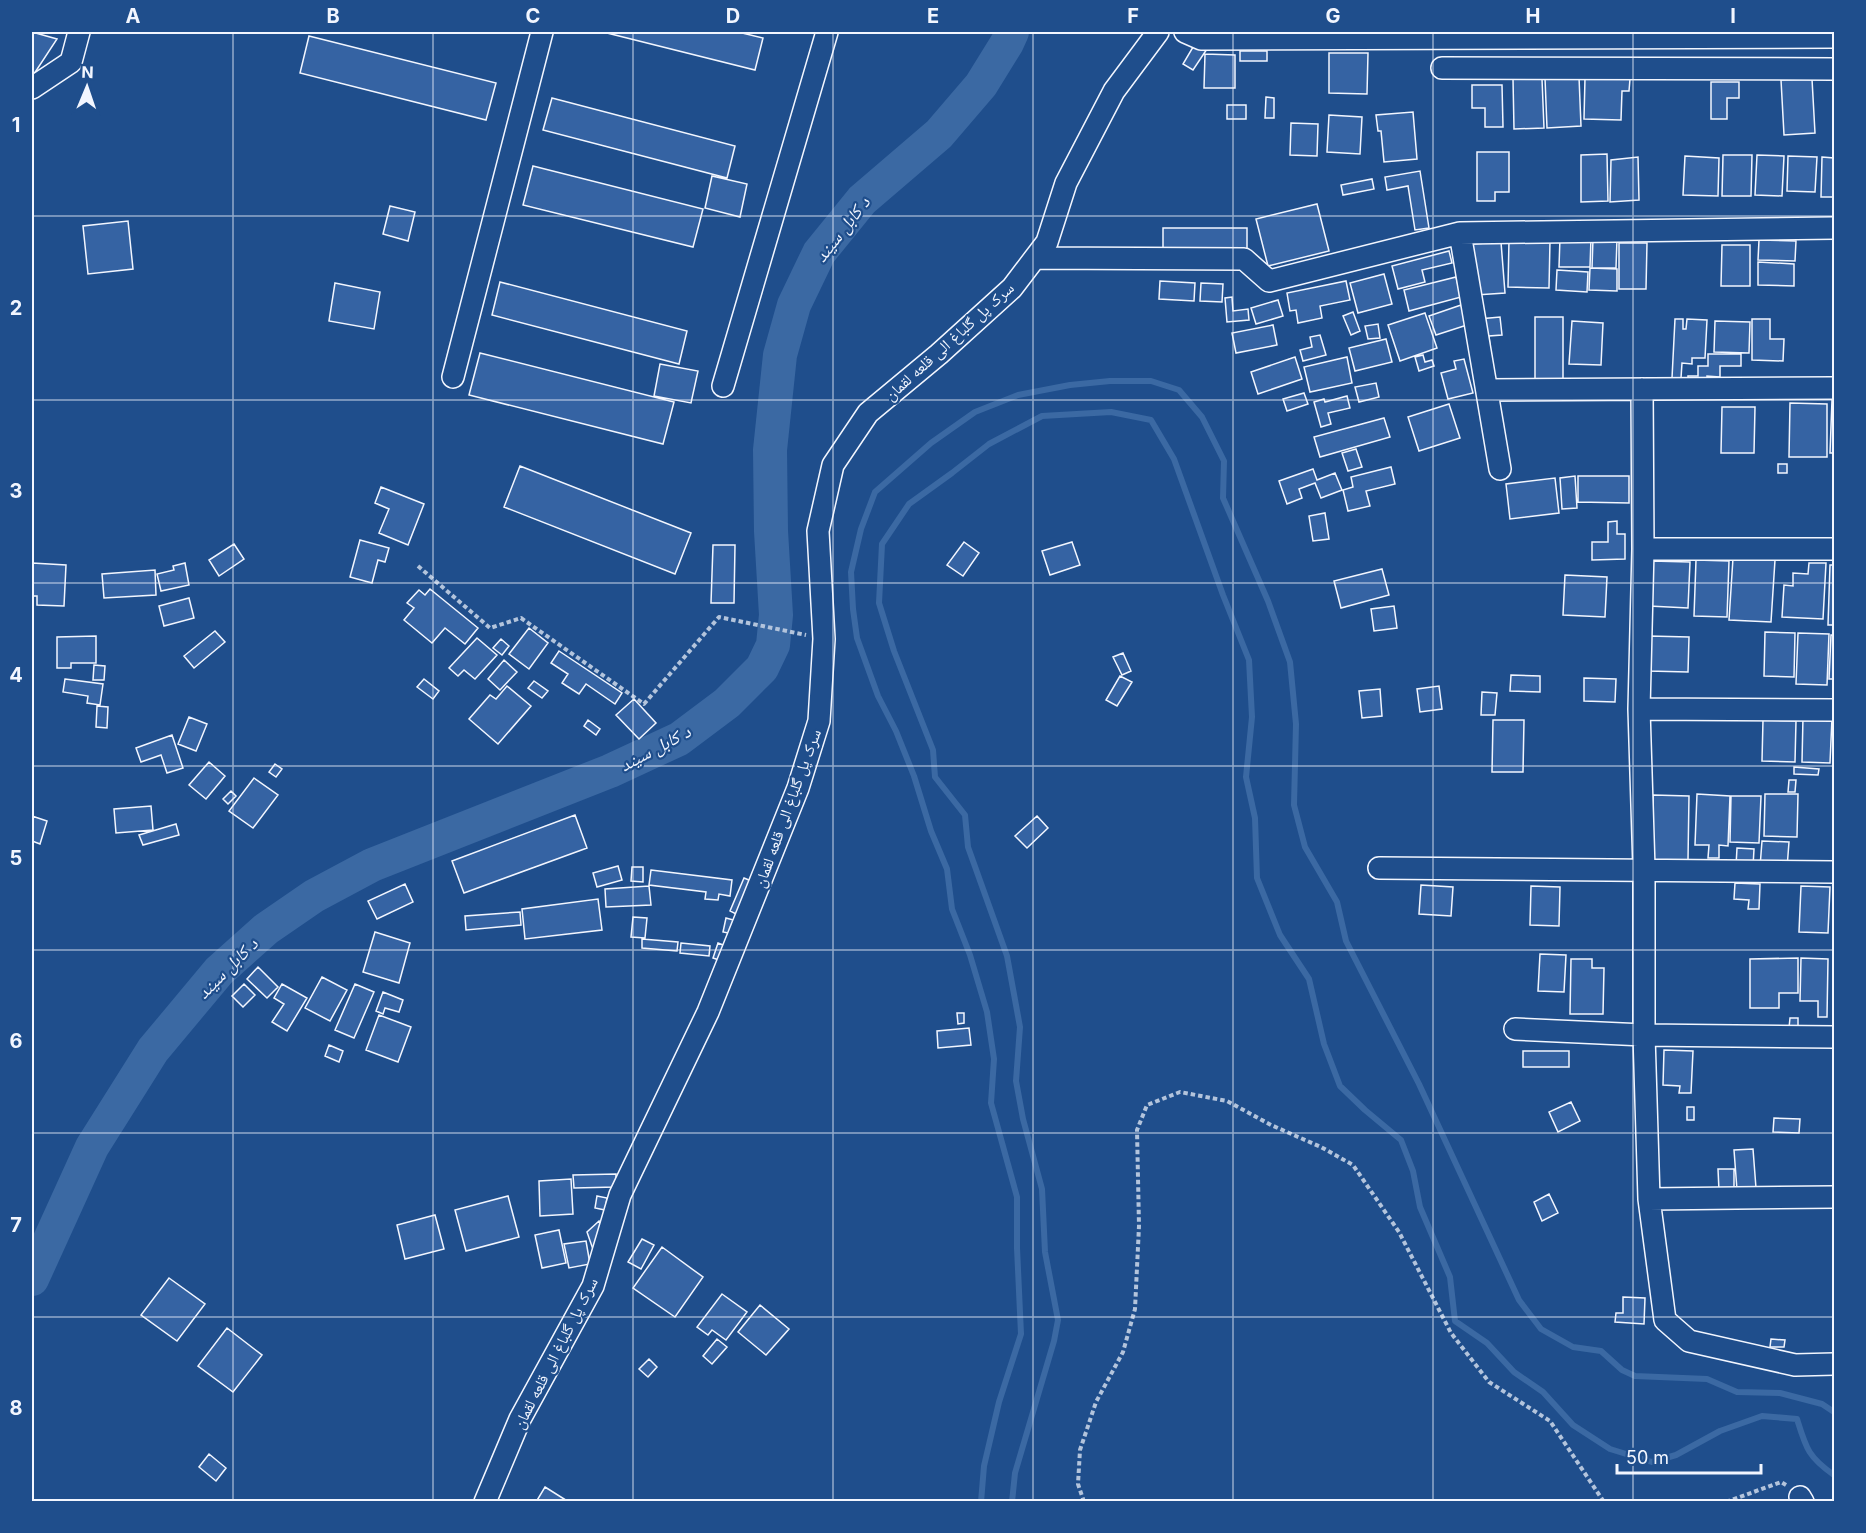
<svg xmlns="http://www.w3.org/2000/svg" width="1866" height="1533" viewBox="0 0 1866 1533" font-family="Inter,'Noto Naskh Arabic',sans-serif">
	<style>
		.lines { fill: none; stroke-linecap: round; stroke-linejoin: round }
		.stream { stroke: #3b69a3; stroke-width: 6 }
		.river { stroke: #3b69a3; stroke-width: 34 }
		.building { fill: #3563a3; stroke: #f2f6ff; stroke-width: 1.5 }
		.minor-casing { stroke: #f2f6ff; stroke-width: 24 }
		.path { stroke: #b3c4dc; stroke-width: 4; stroke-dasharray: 4.5 3; stroke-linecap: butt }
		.minor { stroke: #1f4e8c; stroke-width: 21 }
		.grid { fill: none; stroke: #f2f6ff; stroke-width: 1.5; stroke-opacity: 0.55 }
		.labels { text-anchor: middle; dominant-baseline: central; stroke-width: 4.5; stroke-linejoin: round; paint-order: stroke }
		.street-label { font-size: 16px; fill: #f2f6ff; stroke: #1f4e8c }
		.water-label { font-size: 18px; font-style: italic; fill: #f2f6ff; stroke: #1f4e8c }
		.neatline { fill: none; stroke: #f2f6ff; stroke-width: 2 }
		.grid-label { font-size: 20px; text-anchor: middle; font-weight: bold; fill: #f2f6ff }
	</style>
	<rect width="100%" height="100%" fill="#1f4e8c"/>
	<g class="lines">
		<!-- stream -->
		<path class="stream" d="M981,1502L984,1466L999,1402L1021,1334L1017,1248V1197L991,1103L994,1059L987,1012L970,955L952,909L947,869L931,831L914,776L896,731L878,696L857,638L853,609L851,572L861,529L875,492L931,443L975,412L1018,395L1070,385L1110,381H1151L1179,390L1202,417L1224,461L1223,498L1268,601L1290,662L1296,724L1294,805L1305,847L1337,902L1346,941L1419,1084L1519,1300L1541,1329L1573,1347L1601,1351L1622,1370L1635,1376L1707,1379L1737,1392L1780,1393L1822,1404L1834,1412
			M1012,1502L1015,1473L1054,1341L1058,1320L1045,1252L1042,1189L1023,1119L1016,1081L1020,1027L1007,956L968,847L965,815L935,777L933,750L894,651L879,603L882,544L909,504L952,473L989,444L1042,416L1111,412L1151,420L1174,459L1223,595L1249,660L1252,717L1246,777L1255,818L1257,878L1280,935L1309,979L1324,1044L1340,1086L1365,1110L1401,1140L1413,1171L1420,1207L1450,1277L1455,1321L1487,1343L1514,1372L1543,1392L1573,1425L1610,1449L1652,1462L1676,1455L1720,1431L1762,1416L1797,1419C1806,1448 1808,1457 1834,1475"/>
		<!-- river -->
		<path class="river" d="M32,1279L92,1147L153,1050L219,971L266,929L314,896L372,865L610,771L679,739L727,703L762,668L773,645L776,615L771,531L770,450L780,355L794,305L819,253L862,200L939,134L981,85L1007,43L1012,32"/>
	</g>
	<!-- building -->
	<path class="building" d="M32,32L57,39L32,77Z
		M603,32H738L763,38L755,70Z
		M309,36L496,83L486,120L300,73Z
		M1193,47L1207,49L1193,70L1183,64Z
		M1240,51H1267V61H1240Z
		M1329,53H1368L1367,94L1329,93Z
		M1205,54L1235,55V88H1204Z
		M1579,77L1581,126L1547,128L1545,78Z
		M1585,78L1630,79L1629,91H1622L1621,120L1584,119Z
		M1513,79H1542L1544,128L1514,129Z
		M1812,79L1815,133L1784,135L1781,80Z
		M1711,82H1739V98H1727V119H1711Z
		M1472,85H1502L1503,127H1485V108H1472Z
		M1266,97L1274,98V118H1265Z
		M552,98L735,146L727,178L543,130Z
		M1227,105H1246V119H1227Z
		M1413,112L1417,159L1384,162L1381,131H1378L1376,115Z
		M1329,115L1362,117L1360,154L1327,152Z
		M1291,123L1318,124L1317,156L1290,155Z
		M1477,152H1509V192H1495V201H1477Z
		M1607,154L1608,201L1581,202V155Z
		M1723,155H1752L1751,196H1722Z
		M1757,155L1784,156L1782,196L1755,195Z
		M1685,156L1719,158L1718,196L1683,195Z
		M1788,156L1817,157L1815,192L1787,191Z
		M1638,157L1639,200L1610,202L1611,160Z
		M1822,157L1834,158V197H1821Z
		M533,166L703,209L693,247L523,205Z
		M1420,171L1429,228L1415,230L1408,186L1387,190L1385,177Z
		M712,176L747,184L740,217L705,208Z
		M1372,179L1374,189L1343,195L1341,185Z
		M1317,204L1329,251L1268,266L1256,219Z
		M390,206L415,212L408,241L383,234Z
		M128,221L133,269L88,274L83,226Z
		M1163,228H1247V249H1163Z
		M1560,238H1591L1590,267H1559Z
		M1593,239H1617L1616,268H1592Z
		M1509,240L1550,241L1549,288L1508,287Z
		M1759,240L1796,241L1795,261L1758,260Z
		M1501,242L1505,293L1476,295L1472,244Z
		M1619,243H1647L1646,289H1619Z
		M1722,245H1750V286H1721Z
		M1449,251L1452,263L1422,270L1425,282L1398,289L1392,266Z
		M1758,262L1794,264V286L1758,285Z
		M1590,268L1617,269V291L1589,290Z
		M1557,270L1588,272L1587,292L1556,290Z
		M1384,274L1392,304L1358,313L1350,283Z
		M1456,277L1461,297L1409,311L1404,290Z
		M1160,281L1195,283L1194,301L1159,299Z
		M1346,281L1350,300L1320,306L1322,318L1298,323L1296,310L1290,311L1287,293Z
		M500,282L687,331L679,364L492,315Z
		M335,283L380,292L374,329L329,321Z
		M1201,283L1223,284L1222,302L1200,301Z
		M1232,297L1233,311L1248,309L1249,320L1227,322L1225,298Z
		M1278,300L1283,316L1256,324L1251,308Z
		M1461,305L1467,325L1436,335L1429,316Z
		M1353,312L1360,331L1351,335L1343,316Z
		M1425,313L1437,348L1400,361L1388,325Z
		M1500,317L1502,335L1489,336L1491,357L1479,319Z
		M1535,317H1563V387H1535Z
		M1675,319H1683V329H1686L1687,319L1707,320L1705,358H1692V364L1682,363L1681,378H1672Z
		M1752,319H1770V339H1784L1783,361L1752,360Z
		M1572,321L1603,323L1601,365L1569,364Z
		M1715,321L1750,322L1749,353L1714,352Z
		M1378,324L1380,338L1368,339L1365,326Z
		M1273,325L1277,345L1236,353L1232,333Z
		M1320,335L1326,355L1303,361L1300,350L1312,347L1310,337Z
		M1386,339L1392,362L1355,371L1349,348Z
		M480,353L674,402L663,444L469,395Z
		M1708,354H1741V366H1720V377L1707,376V386H1688V376H1698V366H1708Z
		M1423,355L1425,362L1432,360L1434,366L1419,371L1415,357Z
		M1295,357L1302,379L1258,394L1251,372Z
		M1347,357L1352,383L1310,392L1304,367Z
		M1464,359L1473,393L1448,399L1441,373L1456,369L1454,361Z
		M660,364L698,371L691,403L654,396Z
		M1376,383L1379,397L1359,402L1355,387Z
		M1304,393L1308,404L1287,411L1283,399Z
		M1347,396L1350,408L1328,413L1331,424L1321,427L1314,402L1324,399L1325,402Z
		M1832,400L1834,401V453H1830Z
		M1790,403L1827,404V457H1789Z
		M1449,404L1460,438L1419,451L1408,417Z
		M1722,407H1755L1754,453H1721Z
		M1384,418L1390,437L1320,457L1314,437Z
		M1356,449L1362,467L1348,471L1342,453Z
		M1778,464H1787V473H1778Z
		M520,466L691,533L675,574L504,507Z
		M1391,467L1395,484L1366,491L1370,506L1348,511L1343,490L1353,487L1351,477Z
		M1313,469L1317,480L1335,473L1342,490L1321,498L1315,483L1299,489L1302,498L1287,504L1279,481Z
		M1575,476L1577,508L1562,509L1560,478Z
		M1578,476H1629V503L1578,502Z
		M1555,478L1559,513L1510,519L1506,484Z
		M381,487L424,504L408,545L379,533L389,509L375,503Z
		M1325,513L1329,539L1313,541L1309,516Z
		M1617,521V534H1625V559L1592,560V542H1608V522Z
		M360,540L389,548L385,562L378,560L372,583L350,577Z
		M964,542L979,553L963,576L947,565Z
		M1072,542L1080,565L1050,575L1042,551Z
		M234,544L244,559L219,576L209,560Z
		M713,545H735L734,603H711Z
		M1733,558L1775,560L1771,622L1729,620Z
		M1696,560L1729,561L1727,617L1694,616Z
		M1651,561L1690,562L1688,608L1649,606Z
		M32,563L66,565L64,606L37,605V596H32Z
		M185,563L189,585L161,591L157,574L174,570L173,566Z
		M1809,563H1826L1823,619L1782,617L1784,585L1793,586V573L1808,574Z
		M1830,565H1834V625H1828Z
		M1382,569L1389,595L1341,608L1334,581Z
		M155,570L156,595L104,598L102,574Z
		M1565,575L1607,577L1605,617L1563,615Z
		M430,589L478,628L465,644L445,628L432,643L404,620L414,608L407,603L419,590L425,595Z
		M189,598L194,618L164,626L159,606Z
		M1394,606L1397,628L1374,631L1371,609Z
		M529,628L548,643L529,669L509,654Z
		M215,631L225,642L194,668L184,656Z
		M1765,632L1795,633L1794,677L1764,676Z
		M1798,633L1829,634L1827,685L1796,684Z
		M1831,635H1834V679H1829Z
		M96,636V663H71V668H57V637Z
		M1649,636L1689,637L1688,672L1648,671Z
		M477,638L497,655L475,679L464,670L458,676L449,668Z
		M501,639L509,646L502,655L493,648Z
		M559,651L622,693L615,704L586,684L579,694L562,683L568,674L551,663Z
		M1123,653L1131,671L1122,675L1113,657Z
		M504,660L517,672L500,690L488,679Z
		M94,665L105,666L104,680H93Z
		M1511,675L1540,676V692L1510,691Z
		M1120,676L1132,682L1117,706L1106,700Z
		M1584,678L1616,679L1615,702L1584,701Z
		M65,679L103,684L100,705L87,703L88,696L63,692Z
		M424,679L439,691L433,699L417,687Z
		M534,681L548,691L542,698L528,688Z
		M507,686L531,706L498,744L469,719L490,695L496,699Z
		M1439,686L1442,709L1420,712L1417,689Z
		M1380,689L1382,716L1362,718L1359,691Z
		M1482,692L1497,693L1495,715H1481Z
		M634,699L656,723L639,739L616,715Z
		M97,706L108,707L107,728L96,727Z
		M189,717L207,724L196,751L178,744Z
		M1803,717L1832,718L1830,763L1802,762Z
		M588,720L600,729L596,735L584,726Z
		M1493,720H1524L1523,772H1492Z
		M1763,720L1796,721L1795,762L1762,761Z
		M1833,720H1834V774H1833Z
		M172,735L183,768L167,773L161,755L141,762L136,748Z
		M209,762L225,776L206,799L189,785Z
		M275,764L282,769L276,777L269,772Z
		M1794,767L1819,769L1818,775L1794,774Z
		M254,778L278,795L253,828L229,811Z
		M1789,780H1796L1795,792H1788Z
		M231,791L236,796L228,804L223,799Z
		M1697,794L1730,796L1728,846L1719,845V858H1708L1709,845H1695Z
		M1765,794H1798L1797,837L1764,836Z
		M1653,795L1689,796L1688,860H1653Z
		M1731,796H1761L1759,843L1730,842Z
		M151,806L153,830L116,833L114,809Z
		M575,815L587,848L464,893L452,861Z
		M32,816L47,821L40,844L32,841Z
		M1037,816L1048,828L1027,848L1015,836Z
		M176,824L179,835L143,845L139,835Z
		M1762,841L1789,842L1787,868L1760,867Z
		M1737,848L1754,849L1753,867L1736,866Z
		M618,866L622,880L597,887L593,873Z
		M632,867H643V882L631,881Z
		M651,870L732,880L730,896L719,894L718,900L705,899L706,892L649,885Z
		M744,878L756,883L742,917L730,911Z
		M1735,883L1760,884L1759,909H1748L1749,900L1734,899Z
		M405,884L413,902L377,919L368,901Z
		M1421,885L1453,887L1451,916L1419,914Z
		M649,886L651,905L606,907L605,889Z
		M1531,886L1560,887L1559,926L1530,925Z
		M1801,886L1830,887L1828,933L1799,932Z
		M598,899L602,930L525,939L522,909Z
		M520,912L521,925L466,930L465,916Z
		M633,917L647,918L645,938L631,937Z
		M726,918L737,921L733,934L723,932Z
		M375,932L410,943L399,983L363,972Z
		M642,939L678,942L677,951L642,948Z
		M681,943L710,946L709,956L680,953Z
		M718,943L728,947L722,961L713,958Z
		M1540,954L1566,955L1564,992L1538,991Z
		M1798,958V993H1779V1008H1750V959Z
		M1801,958L1828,959L1827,1017H1818V1001H1800Z
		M1571,959H1592V968H1604L1603,1014H1570Z
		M258,967L278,987L267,998L247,979Z
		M322,977L347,990L330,1021L305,1008Z
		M244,984L255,995L243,1007L232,996Z
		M282,984L307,998L287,1031L272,1022L284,1004L274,998Z
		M355,984L374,992L354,1038L335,1030Z
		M383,992L403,1000L399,1012L385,1008L383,1014L376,1011Z
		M957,1013H964V1023L958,1024Z
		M379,1015L411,1027L398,1062L366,1050Z
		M1790,1018H1798V1028H1789Z
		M969,1028L971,1045L938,1048L937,1031Z
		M329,1045L343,1051L339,1062L325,1056Z
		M1664,1050L1693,1051L1691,1093H1679L1680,1086L1663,1085Z
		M1523,1051H1569V1067H1523Z
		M1571,1102L1580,1121L1558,1132L1549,1112Z
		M1687,1107H1694V1120H1687Z
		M1774,1118L1800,1119L1799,1133L1773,1132Z
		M1753,1149L1756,1188L1737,1190L1734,1150Z
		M1718,1169H1734V1191H1719Z
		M616,1174V1187L574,1188L573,1175Z
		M571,1179L573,1214L540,1216L539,1181Z
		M1549,1194L1558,1213L1542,1221L1534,1202Z
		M508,1196L519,1237L466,1251L455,1210Z
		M597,1196L607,1198L605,1210L595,1208Z
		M435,1215L444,1249L405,1259L397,1225Z
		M599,1221L605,1237L597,1261L587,1232Z
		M559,1230L566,1263L542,1268L535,1235Z
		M642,1239L654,1245L641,1269L628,1262Z
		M586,1241L590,1264L569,1268L564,1244Z
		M662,1247L703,1277L675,1317L633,1288Z
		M169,1278L205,1304L177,1341L141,1315Z
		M722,1294L747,1312L726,1340L712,1330L708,1335L697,1327Z
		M1623,1297L1645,1298L1644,1324L1615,1322L1616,1313H1623Z
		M760,1305L789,1329L766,1355L738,1332Z
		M227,1328L262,1355L233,1392L198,1366Z
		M717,1339L727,1347L712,1364L703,1356Z
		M1771,1339L1785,1340L1784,1347H1770Z
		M649,1359L657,1367L648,1377L639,1369Z
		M209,1454L226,1468L216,1481L199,1467Z
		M545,1487L569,1502H536Z"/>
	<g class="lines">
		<!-- minor casing -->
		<g class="minor-casing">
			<path id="minor" d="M1185,32L1201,39L1834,37
				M1442,68L1834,69
				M32,88L71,62L79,32
				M1460,233L1500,469
				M1035,258L1244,259L1269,281L1460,233L1834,228
				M453,377L542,32
				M723,386L827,32
				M1642,389L1643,549L1639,709L1644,869V1035L1649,1199L1665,1320L1689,1341L1795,1365L1834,1364
				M1487,390L1834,388
				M1643,549H1834
				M1639,709L1834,710
				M1379,868L1834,872
				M1515,1029L1644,1035L1834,1037
				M1649,1199L1834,1197
				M1800,1497L1803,1502
				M485,1502L520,1419L593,1286L620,1195L708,1012L798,788L819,721L824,639L818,531L833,465L868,413L939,354L1012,288L1047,242L1066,183L1114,91L1158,32"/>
		</g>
		<!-- path -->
		<path class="path" d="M418,566L490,628L521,618L644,704L719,617L806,635
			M1084,1502L1078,1484L1080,1450L1096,1402L1123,1352L1135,1309L1139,1226L1137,1130L1147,1105L1180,1092L1227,1101L1271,1125L1321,1147L1353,1165L1399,1232L1451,1333L1489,1382L1550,1421L1604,1502
			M1726,1502L1781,1482L1786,1485"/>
		<!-- minor -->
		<use href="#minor" class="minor"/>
	</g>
	<!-- grid -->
	<path class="grid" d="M233,32V1502M433,32V1502M633,32V1502M833,32V1502M1033,32V1502M1233,32V1502M1433,32V1502M1633,32V1502M32,216H1834M32,400H1834M32,583H1834M32,766H1834M32,950H1834M32,1133H1834M32,1317H1834"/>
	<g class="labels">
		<!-- street labels -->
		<g class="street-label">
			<text transform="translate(949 341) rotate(-42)">سرک پل گلباغ الی قلعه لقمان</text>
			<text transform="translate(787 808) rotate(-70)">سرک پل گلباغ الی قلعه لقمان</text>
			<text transform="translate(555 1353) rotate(-63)">سرک پل گلباغ الی قلعه لقمان</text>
		</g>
		<!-- water labels -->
		<g class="water-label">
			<text transform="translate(842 229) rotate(-52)">د کابل سيند</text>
			<text transform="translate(655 748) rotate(-28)">د کابل سيند</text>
			<text transform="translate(227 968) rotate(-45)">د کابل سيند</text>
		</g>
	</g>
	<!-- border -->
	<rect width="1866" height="1533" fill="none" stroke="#1f4e8c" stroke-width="66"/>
	<!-- north arrow -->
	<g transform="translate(87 87) rotate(2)" stroke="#1f4e8c" stroke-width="4.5" paint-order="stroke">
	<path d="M0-4.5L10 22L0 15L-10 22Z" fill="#f2f6ff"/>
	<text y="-9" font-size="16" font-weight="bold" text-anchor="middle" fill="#f2f6ff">N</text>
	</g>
	<!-- scale -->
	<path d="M1617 1464v9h144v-9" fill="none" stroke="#f2f6ff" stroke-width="3"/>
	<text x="1626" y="1464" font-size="18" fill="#f2f6ff" stroke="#1f4e8c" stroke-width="4.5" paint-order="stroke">50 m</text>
	<rect x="33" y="33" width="1800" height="1467" class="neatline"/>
	<g class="grid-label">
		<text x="133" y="23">A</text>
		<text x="333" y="23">B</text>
		<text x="533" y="23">C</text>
		<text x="733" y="23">D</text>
		<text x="933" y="23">E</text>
		<text x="1133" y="23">F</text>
		<text x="1333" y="23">G</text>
		<text x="1533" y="23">H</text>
		<text x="1733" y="23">I</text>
		<text x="16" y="132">1</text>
		<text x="16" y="315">2</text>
		<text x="16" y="498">3</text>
		<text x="16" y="682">4</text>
		<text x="16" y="865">5</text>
		<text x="16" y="1048">6</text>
		<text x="16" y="1232">7</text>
		<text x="16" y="1415">8</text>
	</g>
</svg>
